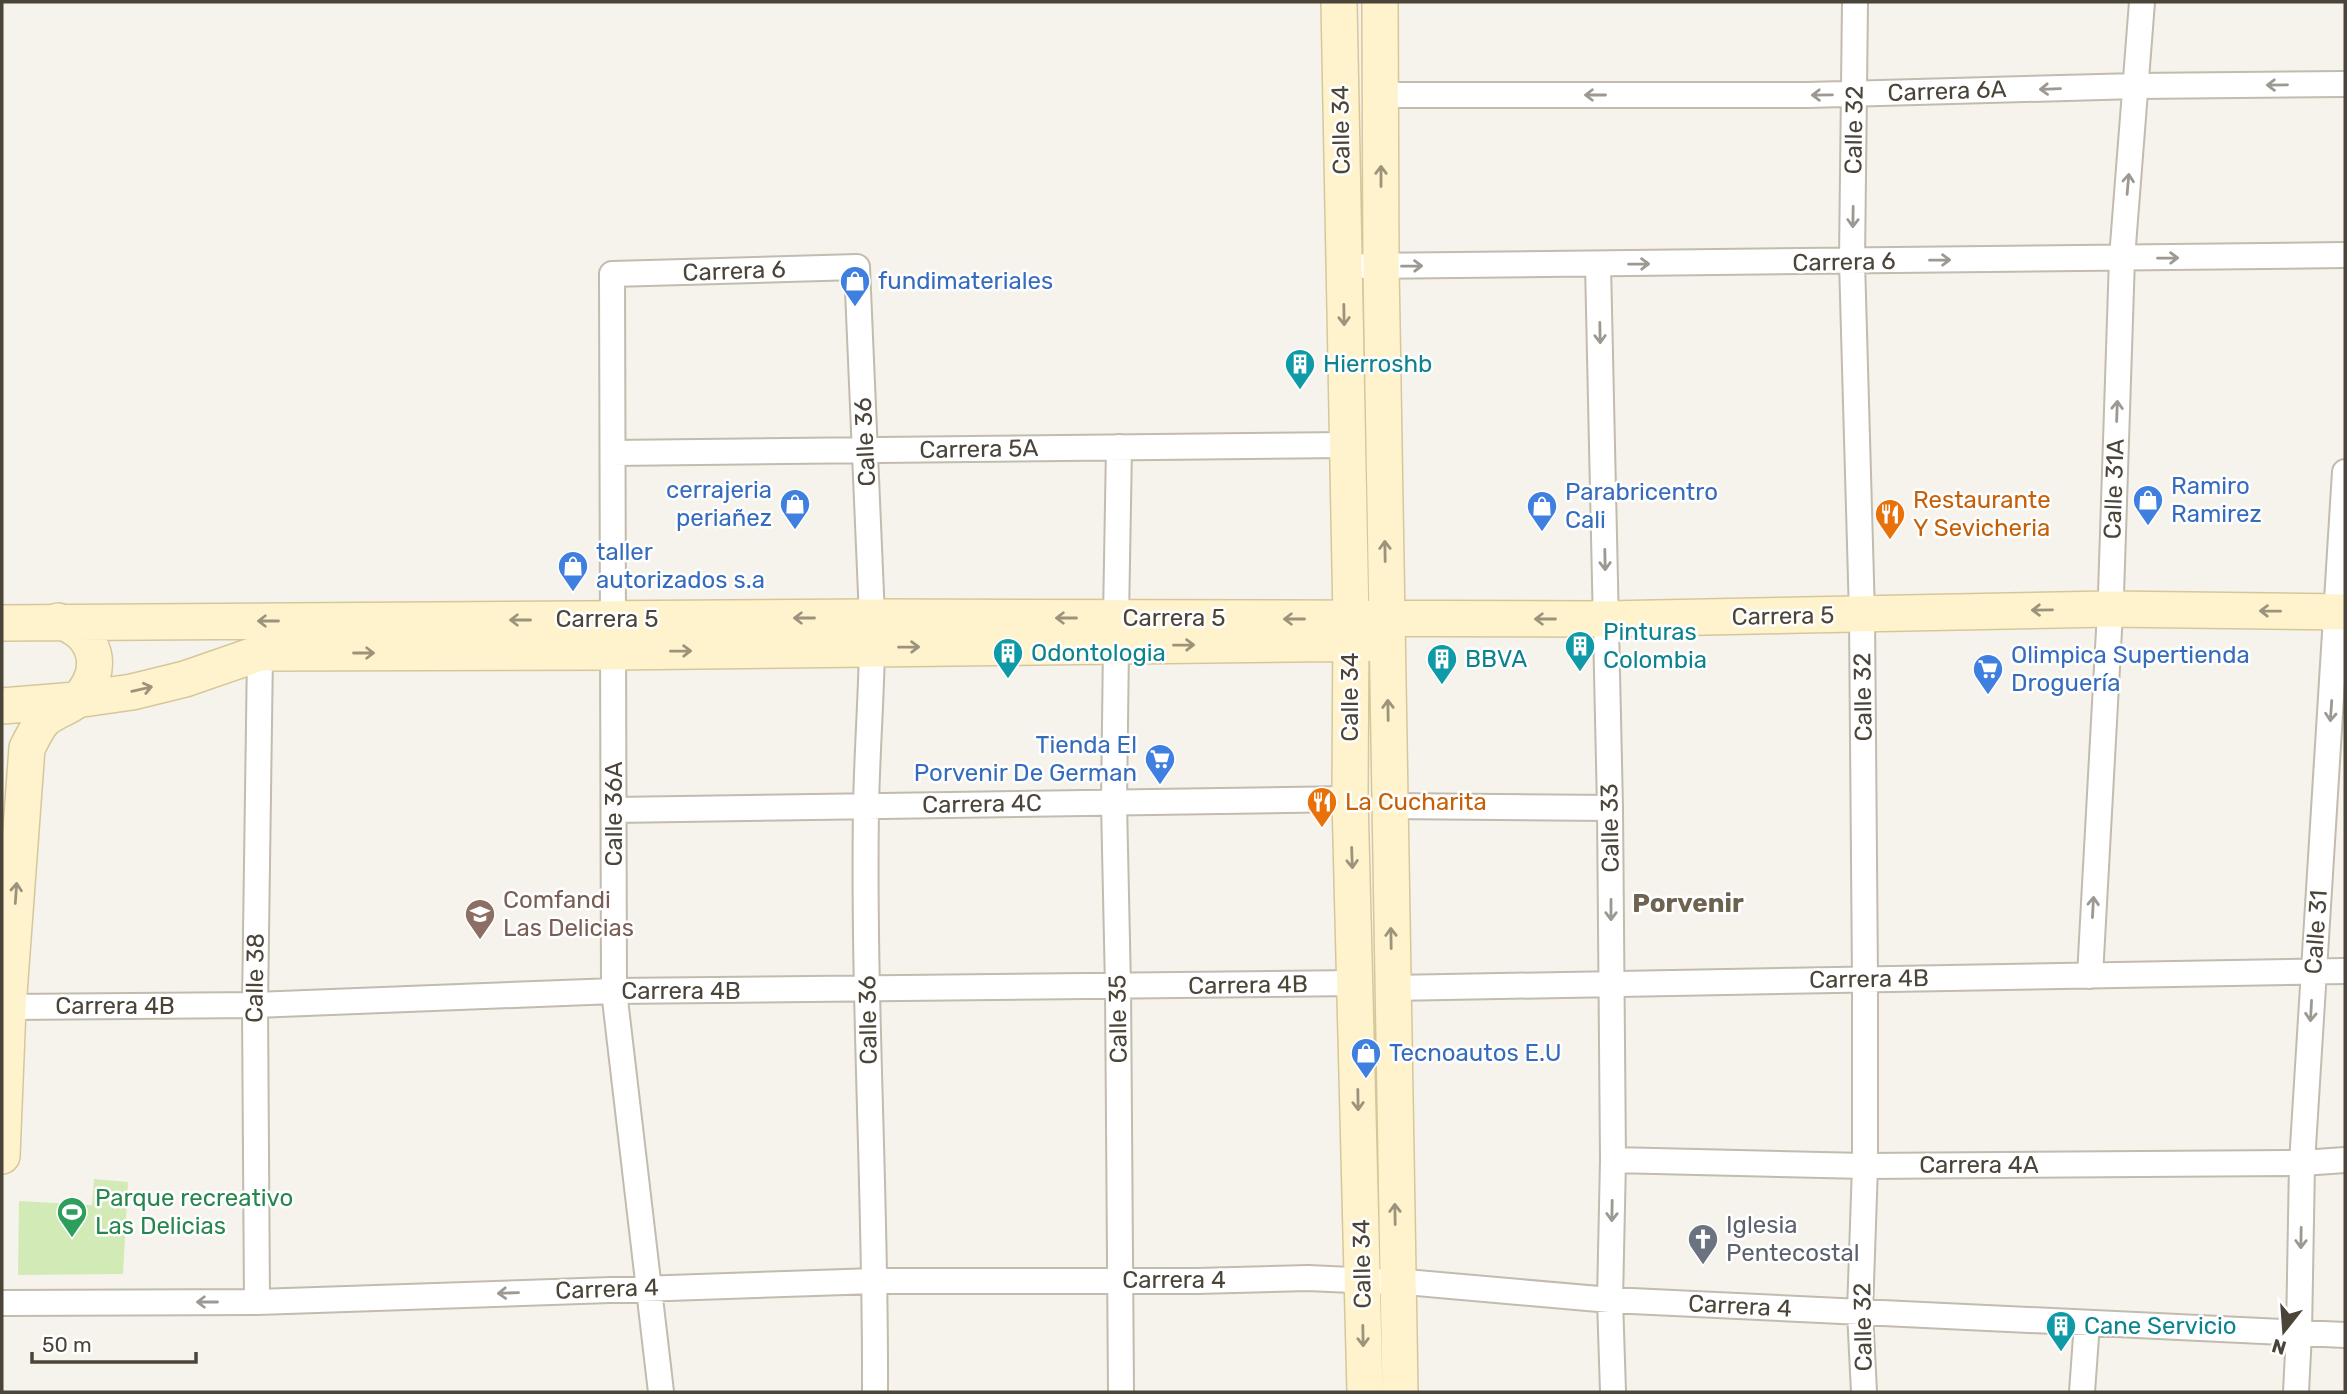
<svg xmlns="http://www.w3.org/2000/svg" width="2347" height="1394" viewBox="0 0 2347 1394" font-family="Rubik,sans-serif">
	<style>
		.green { fill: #d2eab5 }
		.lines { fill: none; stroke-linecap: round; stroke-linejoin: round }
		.street-casing { stroke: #c2bbae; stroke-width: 28 }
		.secondary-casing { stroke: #d6c79b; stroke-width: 38 }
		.street { stroke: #fff; stroke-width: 24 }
		.secondary { stroke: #fff3cd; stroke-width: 35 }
		.oneway { stroke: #9c9892 }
		.oneway2 { stroke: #9c937c }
		.labels { text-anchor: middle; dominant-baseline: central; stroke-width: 5; stroke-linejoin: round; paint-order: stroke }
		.street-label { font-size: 24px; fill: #4b4439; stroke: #fff }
		.shop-label { font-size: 24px; fill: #366cbe; stroke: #fff; text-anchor: start }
		.culture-label { font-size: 24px; fill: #0d838f; stroke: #fff; text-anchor: start }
		.food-label { font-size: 24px; fill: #c56008; stroke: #fff; text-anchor: start }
		.education-label { font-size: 24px; fill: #785e54; stroke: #fff; text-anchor: start }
		.leisure-label { font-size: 24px; fill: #27864d; stroke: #fff; text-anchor: start }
		.worship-label { font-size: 24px; fill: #5b616d; stroke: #fff; text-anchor: start }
		.neighbourhood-label { font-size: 26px; font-weight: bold; fill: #6e6250; stroke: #fff }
	</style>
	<rect width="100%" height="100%" fill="#f6f3ec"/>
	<!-- green -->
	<path class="green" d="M94,1179L128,1182L123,1274L18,1275L19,1201L92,1205Z"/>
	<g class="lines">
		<!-- street casing -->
		<g class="street-casing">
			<path id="street" d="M1855,2L1852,261L1862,615L1865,980V1166L1860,1312L1864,1392
				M1381,95H1808L2137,86L2345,84
				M1598,264L1610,808L1613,1160L1610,1300L1613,1392
				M1365,266L2345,255
				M613,453L1346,445
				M1116,618L1119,447
				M1116,645L1114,803L1118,987L1121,1392
				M872,648C871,701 867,754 866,807C863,1002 876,1197 875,1392
				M1389,806L1610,808
				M614,810L1350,799
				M2090,976L2111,594L2122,258L2142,2
				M1392,988L2345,971
				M8,1007L255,1005L614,991L1355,983
				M1613,1160L1865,1166L2302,1163L2345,1160
				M257,1302L255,1005L260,653
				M2,1303L257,1302L875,1281H1197L1308,1278L1417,1283L1610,1300L2345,1335
				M661,1392L614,991L612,274L857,267L872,617
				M2082,1392L2087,1323
				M2296,1392L2299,1333L2302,1163L2345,472"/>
		</g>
		<!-- secondary casing -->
		<g class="secondary-casing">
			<path id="secondary" d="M1339,2L1351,619L1350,799L1365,1392
				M1380,2L1381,266L1400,1392
				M2,623L872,617L1606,619L2109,609L2345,612
				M2,706L76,700L132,692L185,679L260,653L613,652L1377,643
				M2,1156L8,1007L27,748C32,739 37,727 44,720C53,711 68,708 77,700C107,671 97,632 58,621"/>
		</g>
		<!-- street -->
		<use href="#street" class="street"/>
		<!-- secondary -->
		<use href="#secondary" class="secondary"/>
	</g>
	<!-- one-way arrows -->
	<defs><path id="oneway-shaft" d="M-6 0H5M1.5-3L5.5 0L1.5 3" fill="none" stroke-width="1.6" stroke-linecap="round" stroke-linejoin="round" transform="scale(1.75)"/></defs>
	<g class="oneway">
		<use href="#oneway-shaft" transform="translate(2277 85) rotate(179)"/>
		<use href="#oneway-shaft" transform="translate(2050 89) rotate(178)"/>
		<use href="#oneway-shaft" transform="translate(1595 95) rotate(-180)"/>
		<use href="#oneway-shaft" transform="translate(1822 95) rotate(179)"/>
		<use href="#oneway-shaft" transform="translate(2128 184) rotate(-85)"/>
		<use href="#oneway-shaft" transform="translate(1853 217) rotate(91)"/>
		<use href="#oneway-shaft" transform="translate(2168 258) rotate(-1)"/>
		<use href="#oneway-shaft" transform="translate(1940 260) rotate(-1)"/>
		<use href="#oneway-shaft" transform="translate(1639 264) rotate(-1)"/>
		<use href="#oneway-shaft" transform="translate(1412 266) rotate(-1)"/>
		<use href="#oneway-shaft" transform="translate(1600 333) rotate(89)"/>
		<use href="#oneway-shaft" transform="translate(2117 411) rotate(-88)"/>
		<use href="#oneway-shaft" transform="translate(1605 560) rotate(89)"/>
		<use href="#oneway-shaft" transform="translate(2331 711) rotate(94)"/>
		<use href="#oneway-shaft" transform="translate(2093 907) rotate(-87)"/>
		<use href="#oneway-shaft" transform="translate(1611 910) rotate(90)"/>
		<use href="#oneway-shaft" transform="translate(2311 1011) rotate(93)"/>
		<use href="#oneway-shaft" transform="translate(1612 1211) rotate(91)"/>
		<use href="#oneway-shaft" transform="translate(2301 1238) rotate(91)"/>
		<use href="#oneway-shaft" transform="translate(508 1293) rotate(178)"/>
		<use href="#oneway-shaft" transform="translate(207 1302) rotate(180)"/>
	</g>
	<g class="oneway2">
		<use href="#oneway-shaft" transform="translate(1381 176) rotate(-90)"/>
		<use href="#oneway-shaft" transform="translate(1344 315) rotate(89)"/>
		<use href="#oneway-shaft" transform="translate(1385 551) rotate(-91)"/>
		<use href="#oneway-shaft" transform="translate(2042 610) rotate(179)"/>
		<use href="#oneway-shaft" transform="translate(2270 611) rotate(-179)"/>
		<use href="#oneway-shaft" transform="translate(804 618) rotate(180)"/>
		<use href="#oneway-shaft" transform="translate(1066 618) rotate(-180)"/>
		<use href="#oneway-shaft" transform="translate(1294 619) rotate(-180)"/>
		<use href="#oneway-shaft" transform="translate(1545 619) rotate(-180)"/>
		<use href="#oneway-shaft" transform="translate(520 620) rotate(180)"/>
		<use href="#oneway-shaft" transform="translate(268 621) rotate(180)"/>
		<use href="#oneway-shaft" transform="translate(1184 645) rotate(-1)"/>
		<use href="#oneway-shaft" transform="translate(909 647) rotate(-1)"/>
		<use href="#oneway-shaft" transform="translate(681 651) rotate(-1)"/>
		<use href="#oneway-shaft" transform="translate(364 653)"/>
		<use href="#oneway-shaft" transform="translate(142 689) rotate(-13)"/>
		<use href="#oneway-shaft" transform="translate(1388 710) rotate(-91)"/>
		<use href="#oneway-shaft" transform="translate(1352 858) rotate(88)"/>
		<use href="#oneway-shaft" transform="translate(16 893) rotate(-86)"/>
		<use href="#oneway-shaft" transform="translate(1391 938) rotate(-91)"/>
		<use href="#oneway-shaft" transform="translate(1358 1100) rotate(89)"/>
		<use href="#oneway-shaft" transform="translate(1395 1214) rotate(-91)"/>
		<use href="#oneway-shaft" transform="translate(1363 1336) rotate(89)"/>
	</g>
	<!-- icons -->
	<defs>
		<g id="shop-pin" transform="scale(1.575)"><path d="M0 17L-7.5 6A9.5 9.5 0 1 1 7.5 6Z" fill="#3f7fe0" stroke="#fff"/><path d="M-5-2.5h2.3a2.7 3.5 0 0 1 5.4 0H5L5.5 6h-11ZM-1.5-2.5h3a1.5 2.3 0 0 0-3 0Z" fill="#fff"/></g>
		<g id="building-pin" transform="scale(1.575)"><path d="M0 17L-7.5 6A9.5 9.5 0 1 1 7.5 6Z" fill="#0f9aa8" stroke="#fff"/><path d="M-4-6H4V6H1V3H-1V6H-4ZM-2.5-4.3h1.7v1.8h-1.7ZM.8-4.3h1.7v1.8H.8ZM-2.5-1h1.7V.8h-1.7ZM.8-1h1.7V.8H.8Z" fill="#fff"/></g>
		<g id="restaurant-pin" transform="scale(1.575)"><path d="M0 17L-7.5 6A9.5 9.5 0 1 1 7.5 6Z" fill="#e8710a" stroke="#fff"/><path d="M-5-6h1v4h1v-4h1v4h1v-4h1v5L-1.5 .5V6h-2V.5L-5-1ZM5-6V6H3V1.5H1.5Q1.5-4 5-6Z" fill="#fff"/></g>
		<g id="supermarket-pin" transform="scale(1.575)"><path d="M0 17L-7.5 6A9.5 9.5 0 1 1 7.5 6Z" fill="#3f7fe0" stroke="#fff"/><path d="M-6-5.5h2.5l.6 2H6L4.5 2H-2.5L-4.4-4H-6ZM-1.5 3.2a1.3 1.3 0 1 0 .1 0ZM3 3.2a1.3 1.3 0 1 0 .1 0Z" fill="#fff"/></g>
		<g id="school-pin" transform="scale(1.575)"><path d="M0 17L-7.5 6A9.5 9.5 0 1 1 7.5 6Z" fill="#8d6e63" stroke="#fff"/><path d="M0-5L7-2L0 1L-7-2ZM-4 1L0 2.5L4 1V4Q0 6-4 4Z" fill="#fff"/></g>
		<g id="stadium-pin" transform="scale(1.575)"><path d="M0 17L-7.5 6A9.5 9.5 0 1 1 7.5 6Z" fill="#2e9e5b" stroke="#fff"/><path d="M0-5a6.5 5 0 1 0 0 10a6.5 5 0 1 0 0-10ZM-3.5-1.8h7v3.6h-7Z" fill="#fff"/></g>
		<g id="church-pin" transform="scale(1.575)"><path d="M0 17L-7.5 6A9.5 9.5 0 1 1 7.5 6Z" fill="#6b7280" stroke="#fff"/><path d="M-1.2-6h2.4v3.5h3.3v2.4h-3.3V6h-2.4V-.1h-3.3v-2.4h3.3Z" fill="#fff"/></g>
	</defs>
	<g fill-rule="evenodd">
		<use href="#shop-pin" x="855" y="281"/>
		<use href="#building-pin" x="1300" y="364"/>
		<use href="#shop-pin" x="2148" y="500"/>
		<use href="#shop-pin" x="795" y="504"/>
		<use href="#shop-pin" x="1542" y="506"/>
		<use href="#restaurant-pin" x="1890" y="514"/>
		<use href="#shop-pin" x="573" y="566"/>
		<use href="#building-pin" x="1580" y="646"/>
		<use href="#building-pin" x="1008" y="653"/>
		<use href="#building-pin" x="1442" y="659"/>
		<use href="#supermarket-pin" x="1988" y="669"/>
		<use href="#supermarket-pin" x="1160" y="759"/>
		<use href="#restaurant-pin" x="1322" y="802"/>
		<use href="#school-pin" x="480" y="914"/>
		<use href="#shop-pin" x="1366" y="1053"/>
		<use href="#stadium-pin" x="72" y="1212"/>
		<use href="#church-pin" x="1703" y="1239"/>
		<use href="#building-pin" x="2061" y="1326"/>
	</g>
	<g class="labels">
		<!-- street labels -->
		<g class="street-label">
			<text transform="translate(1947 91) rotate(-2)">Carrera 6A</text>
			<text transform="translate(1341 130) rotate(-91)">Calle 34</text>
			<text transform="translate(1854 130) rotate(-89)">Calle 32</text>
			<text transform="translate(1844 262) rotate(-1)">Carrera 6</text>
			<text transform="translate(734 271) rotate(-2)">Carrera 6</text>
			<text transform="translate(865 442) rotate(-93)">Calle 36</text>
			<text transform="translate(979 449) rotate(-1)">Carrera 5A</text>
			<text transform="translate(2114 489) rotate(-88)">Calle 31A</text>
			<text transform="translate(1783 616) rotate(-1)">Carrera 5</text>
			<text x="1174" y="618">Carrera 5</text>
			<text x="607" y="619">Carrera 5</text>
			<text transform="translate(1350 697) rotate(-90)">Calle 34</text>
			<text transform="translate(1863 697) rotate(-91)">Calle 32</text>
			<text transform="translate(982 804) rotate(-1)">Carrera 4C</text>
			<text transform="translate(614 814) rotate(-90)">Calle 36A</text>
			<text transform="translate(1610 828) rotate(-91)">Calle 33</text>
			<text transform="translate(2316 932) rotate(-86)">Calle 31</text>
			<text transform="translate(255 978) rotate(-89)">Calle 38</text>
			<text transform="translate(1869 979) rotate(-1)">Carrera 4B</text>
			<text transform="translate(1248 985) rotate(-1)">Carrera 4B</text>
			<text x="681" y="991">Carrera 4B</text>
			<text x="115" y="1006">Carrera 4B</text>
			<text transform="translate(1118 1019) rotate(-91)">Calle 35</text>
			<text transform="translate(868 1020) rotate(-91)">Calle 36</text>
			<text x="1979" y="1165">Carrera 4A</text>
			<text transform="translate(1362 1264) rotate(-91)">Calle 34</text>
			<text x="1174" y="1280">Carrera 4</text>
			<text transform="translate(607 1289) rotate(-2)">Carrera 4</text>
			<text transform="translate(1740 1306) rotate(3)">Carrera 4</text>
			<text transform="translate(1863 1327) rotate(-91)">Calle 32</text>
		</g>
		<!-- shop labels -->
		<g class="shop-label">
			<text x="878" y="281">fundimateriales</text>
			<text x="2171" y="486">Ramiro<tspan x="2171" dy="28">Ramirez</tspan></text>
			<text x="772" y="490" text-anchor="end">cerrajeria<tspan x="772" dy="28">periañez</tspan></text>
			<text x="1565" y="492">Parabricentro<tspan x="1565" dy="28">Cali</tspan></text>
			<text x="596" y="552">taller<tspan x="596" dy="28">autorizados s.a</tspan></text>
			<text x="2011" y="655">Olimpica Supertienda<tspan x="2011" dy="28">Droguería</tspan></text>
			<text x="1137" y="745" text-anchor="end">Tienda El<tspan x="1137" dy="28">Porvenir De German</tspan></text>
			<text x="1389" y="1053">Tecnoautos E.U</text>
		</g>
		<!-- culture labels -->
		<g class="culture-label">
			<text x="1323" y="364">Hierroshb</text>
			<text x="1603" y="632">Pinturas<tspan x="1603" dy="28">Colombia</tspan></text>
			<text x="1031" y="653">Odontologia</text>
			<text x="1465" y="659">BBVA</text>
			<text x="2084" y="1326">Cane Servicio</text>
		</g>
		<!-- food labels -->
		<g class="food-label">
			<text x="1913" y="500">Restaurante<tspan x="1913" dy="28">Y Sevicheria</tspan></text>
			<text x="1345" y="802">La Cucharita</text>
		</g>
		<!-- education labels -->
		<g class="education-label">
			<text x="503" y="900">Comfandi<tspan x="503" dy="28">Las Delicias</tspan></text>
		</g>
		<!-- leisure labels -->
		<g class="leisure-label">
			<text x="95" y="1198">Parque recreativo<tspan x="95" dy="28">Las Delicias</tspan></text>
		</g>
		<!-- worship labels -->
		<g class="worship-label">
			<text x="1726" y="1225">Iglesia<tspan x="1726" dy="28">Pentecostal</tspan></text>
		</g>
		<!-- neighbourhood labels -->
		<g class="neighbourhood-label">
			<text x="1688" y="903">Porvenir</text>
		</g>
	</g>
	<!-- border -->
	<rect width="2347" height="1394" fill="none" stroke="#4b4439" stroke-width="7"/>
	<!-- north arrow -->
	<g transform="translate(2284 1331) rotate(197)" stroke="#ffffff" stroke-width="5" paint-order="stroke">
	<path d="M0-5L12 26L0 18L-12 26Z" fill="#4b4439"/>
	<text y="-10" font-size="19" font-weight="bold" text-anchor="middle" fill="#4b4439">N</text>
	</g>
	<!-- scale -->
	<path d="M32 1352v10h164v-10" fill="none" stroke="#4b4439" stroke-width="3.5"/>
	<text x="42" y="1352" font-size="21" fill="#4b4439" stroke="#ffffff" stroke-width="5" paint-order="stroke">50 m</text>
</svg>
